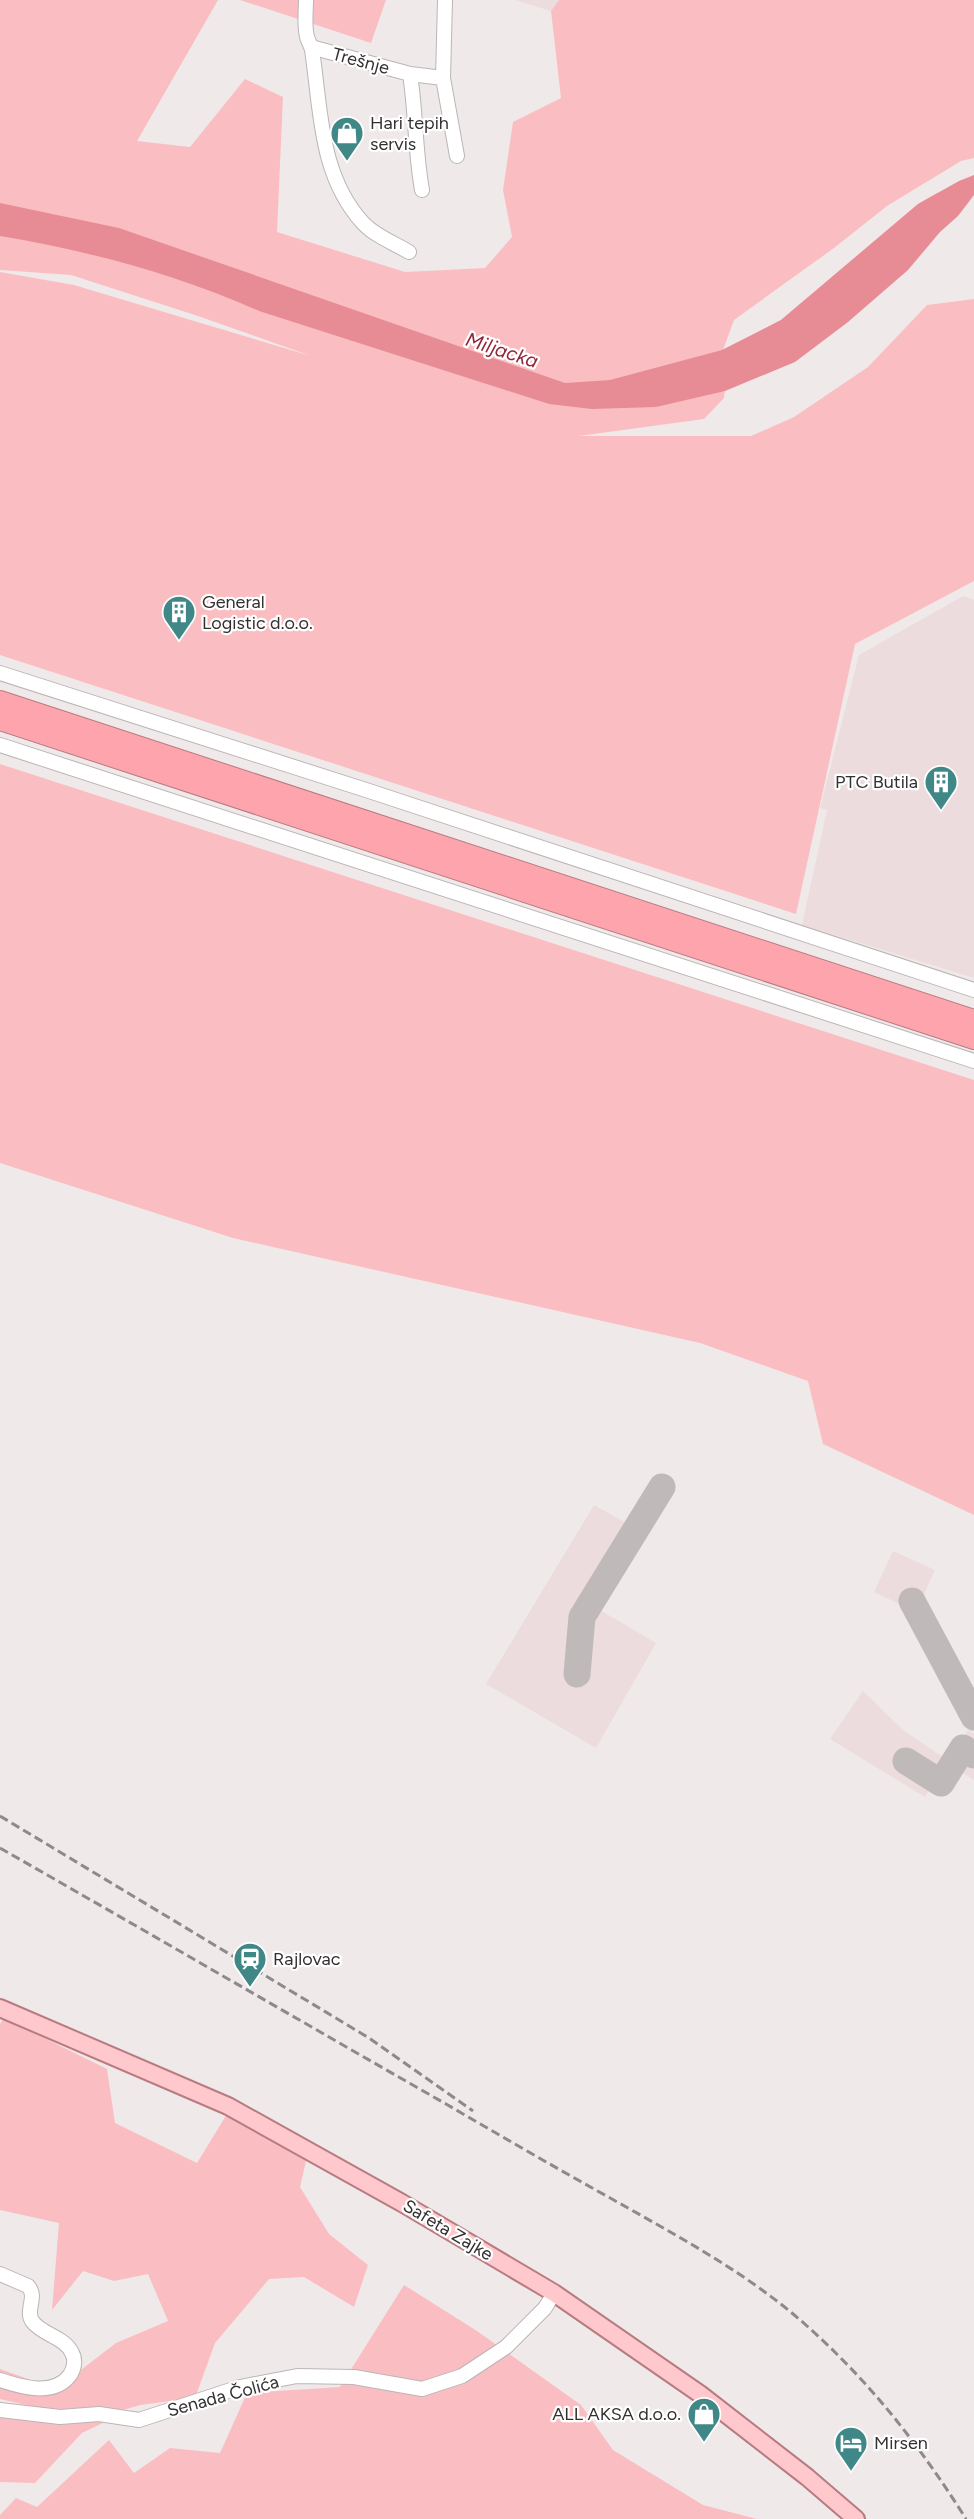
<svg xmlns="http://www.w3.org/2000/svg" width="974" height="2519" viewBox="0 0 974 2519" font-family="Figtree,sans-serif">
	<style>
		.built { fill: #ecdcdd }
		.green { fill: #fabec2 }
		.water { fill: #e78c95 }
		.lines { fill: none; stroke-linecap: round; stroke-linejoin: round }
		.taxiway { stroke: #bfb9ba; stroke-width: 27 }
		.minor-casing { stroke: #bcb5b6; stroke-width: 16 }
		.major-casing { stroke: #b77b81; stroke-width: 20 }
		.highway-casing { stroke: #b77b81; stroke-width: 22 }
		.minor { stroke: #fff; stroke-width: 14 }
		.major { stroke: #fec8cd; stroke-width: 16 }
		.highway { stroke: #fea4ac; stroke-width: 20 }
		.rail { stroke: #8e898a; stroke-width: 3; stroke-dasharray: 9 4.5; stroke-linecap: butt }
		.labels { text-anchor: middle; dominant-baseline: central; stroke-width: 4.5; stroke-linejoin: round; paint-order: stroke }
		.street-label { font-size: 18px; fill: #333031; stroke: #fff }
		.poi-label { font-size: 18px; fill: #333031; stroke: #fff; text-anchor: start }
		.water-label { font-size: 20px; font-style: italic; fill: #91263b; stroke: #fff }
	</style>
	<rect width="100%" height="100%" fill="#f0e9ea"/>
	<!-- built -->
	<path class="built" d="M515,0H559L551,11Z
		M963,596L974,600V978L802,925L827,810L820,808L859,655Z
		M594,1505L641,1531L595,1607L656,1643L596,1748L486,1684Z
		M893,1551L935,1570L916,1612L874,1592Z
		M863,1691L903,1730L947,1760L925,1797L830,1739Z
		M968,1730L974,1734V1780L948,1764Z"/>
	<!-- green -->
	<path class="green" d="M0,0H218L137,141L190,147L245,79L283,97L277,232L405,272L485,268L512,237L503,190L513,122L561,98L551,11L559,0H974V158L961,161L887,206L834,248L734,320L723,350L781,320L918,204L940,191L727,370L724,398L704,419L579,436H751L794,417L868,367L927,305L974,299V581L855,644L796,914L0,655V272L74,285L311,356L198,316L71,275L0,270Z
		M240,0H386L371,43Z
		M0,764L974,1080V1515L823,1444L808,1381L700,1343L233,1238L0,1163Z
		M4,2018L107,2069L115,2123L197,2163L227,2114L307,2157L300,2187L329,2234L368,2265L354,2307L304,2277L269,2279L215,2343L195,2398L140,2405L116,2412L48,2410L0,2399V2369L56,2389L116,2343L168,2321L148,2274L114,2281L83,2271L52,2310L59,2223L0,2210V2024Z
		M404,2285L477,2331L581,2405L613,2450L703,2505L757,2519H0V2515L16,2498L37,2507L109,2440L134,2473L170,2448L220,2453L247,2393L340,2387Z
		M0,2410L115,2417L82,2433L35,2483L0,2482Z"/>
	<!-- water -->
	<path class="water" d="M974,175V195L958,216L940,232L908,270L848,322L795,362L725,391L656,407L592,409L549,404L259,311C176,274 89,251 0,236V203L119,228L565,383L610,380L722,350L781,320L918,204L959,181Z"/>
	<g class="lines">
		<!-- taxiway -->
		<path class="taxiway" d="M912,1601L974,1717
			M577,1674L582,1617L662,1487
			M906,1761L941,1783L963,1748L974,1755"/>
		<!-- minor casing -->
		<g class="minor-casing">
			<path id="minor" d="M306,0C306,12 304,25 307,37C308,41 311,45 312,50C321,109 319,175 363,223C375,236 394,243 409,252
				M311,47L410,74L443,78L445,0
				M410,74C416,113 415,151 422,190
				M443,78L457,156
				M0,673L366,790L974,990
				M0,745L974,1061
				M0,2274L28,2286C38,2297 25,2310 32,2321C42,2335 65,2337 72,2353C76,2360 74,2369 70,2375C54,2397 21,2387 0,2380
				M0,2410L60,2417L99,2414L139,2420L240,2387L297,2376L354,2377L422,2389L462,2376L506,2347L545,2308L554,2293"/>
		</g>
		<!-- major casing -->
		<g class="major-casing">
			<path id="major" d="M0,2008L228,2106L402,2203L554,2293L700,2394L807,2477L856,2519"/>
		</g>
		<!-- highway casing -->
		<g class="highway-casing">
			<path id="highway" d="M0,701L974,1020
				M0,720L974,1039"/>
		</g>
		<!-- minor -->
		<use href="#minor" class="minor"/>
		<!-- major -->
		<use href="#major" class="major"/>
		<!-- highway -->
		<use href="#highway" class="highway"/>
		<!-- rail -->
		<path class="rail" d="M0,1816L369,2038L473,2111
			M0,1848C149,1933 297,2019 446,2104C501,2136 556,2168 612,2199C679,2237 749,2274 807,2326C870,2382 921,2447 966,2519"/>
	</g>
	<!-- icons -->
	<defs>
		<g id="shop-pin" transform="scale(1.725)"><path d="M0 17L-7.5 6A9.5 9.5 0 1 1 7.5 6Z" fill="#408887" stroke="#fff"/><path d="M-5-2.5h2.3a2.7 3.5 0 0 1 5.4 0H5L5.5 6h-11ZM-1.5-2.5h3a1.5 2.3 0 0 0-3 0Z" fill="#fff"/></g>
		<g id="building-pin" transform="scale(1.725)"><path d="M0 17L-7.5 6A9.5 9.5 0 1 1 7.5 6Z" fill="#408887" stroke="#fff"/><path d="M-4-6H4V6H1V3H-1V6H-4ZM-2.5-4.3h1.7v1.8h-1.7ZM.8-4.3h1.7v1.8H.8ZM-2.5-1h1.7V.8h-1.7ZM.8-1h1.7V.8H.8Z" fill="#fff"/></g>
		<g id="station-pin" transform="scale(1.725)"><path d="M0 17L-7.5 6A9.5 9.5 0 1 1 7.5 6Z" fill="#408887" stroke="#fff"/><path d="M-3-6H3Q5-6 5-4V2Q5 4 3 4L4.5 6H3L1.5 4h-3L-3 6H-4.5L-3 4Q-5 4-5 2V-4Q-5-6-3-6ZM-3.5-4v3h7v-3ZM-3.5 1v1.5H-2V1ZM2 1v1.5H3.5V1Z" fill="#fff"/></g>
		<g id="hotel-pin" transform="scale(1.725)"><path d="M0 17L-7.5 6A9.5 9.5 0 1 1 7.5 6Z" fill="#408887" stroke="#fff"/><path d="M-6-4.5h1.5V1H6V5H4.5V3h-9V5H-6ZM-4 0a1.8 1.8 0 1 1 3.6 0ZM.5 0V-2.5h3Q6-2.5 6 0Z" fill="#fff"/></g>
	</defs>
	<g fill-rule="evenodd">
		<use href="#shop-pin" x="347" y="133"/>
		<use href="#building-pin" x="179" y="612"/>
		<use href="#building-pin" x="941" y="782"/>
		<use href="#station-pin" x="250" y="1959"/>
		<use href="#shop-pin" x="704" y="2414"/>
		<use href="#hotel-pin" x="851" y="2443"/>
	</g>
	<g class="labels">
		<!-- street labels -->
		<g class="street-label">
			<text transform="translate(361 61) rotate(15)">Trešnje</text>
			<text transform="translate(448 2230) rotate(31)">Safeta Zajke</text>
			<text transform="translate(223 2396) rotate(-15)">Senada Čolića</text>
		</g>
		<!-- poi labels -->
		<g class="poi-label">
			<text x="370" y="123">Hari tepih<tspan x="370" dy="21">servis</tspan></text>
			<text x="202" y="602">General<tspan x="202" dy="21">Logistic d.o.o.</tspan></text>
			<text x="918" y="782" text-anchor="end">PTC Butila</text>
			<text x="273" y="1959">Rajlovac</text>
			<text x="681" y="2414" text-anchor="end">ALL AKSA d.o.o.</text>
			<text x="874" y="2443">Mirsen</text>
		</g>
		<!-- water labels -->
		<g class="water-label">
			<text transform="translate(502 350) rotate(18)">Miljacka</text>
		</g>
	</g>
</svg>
